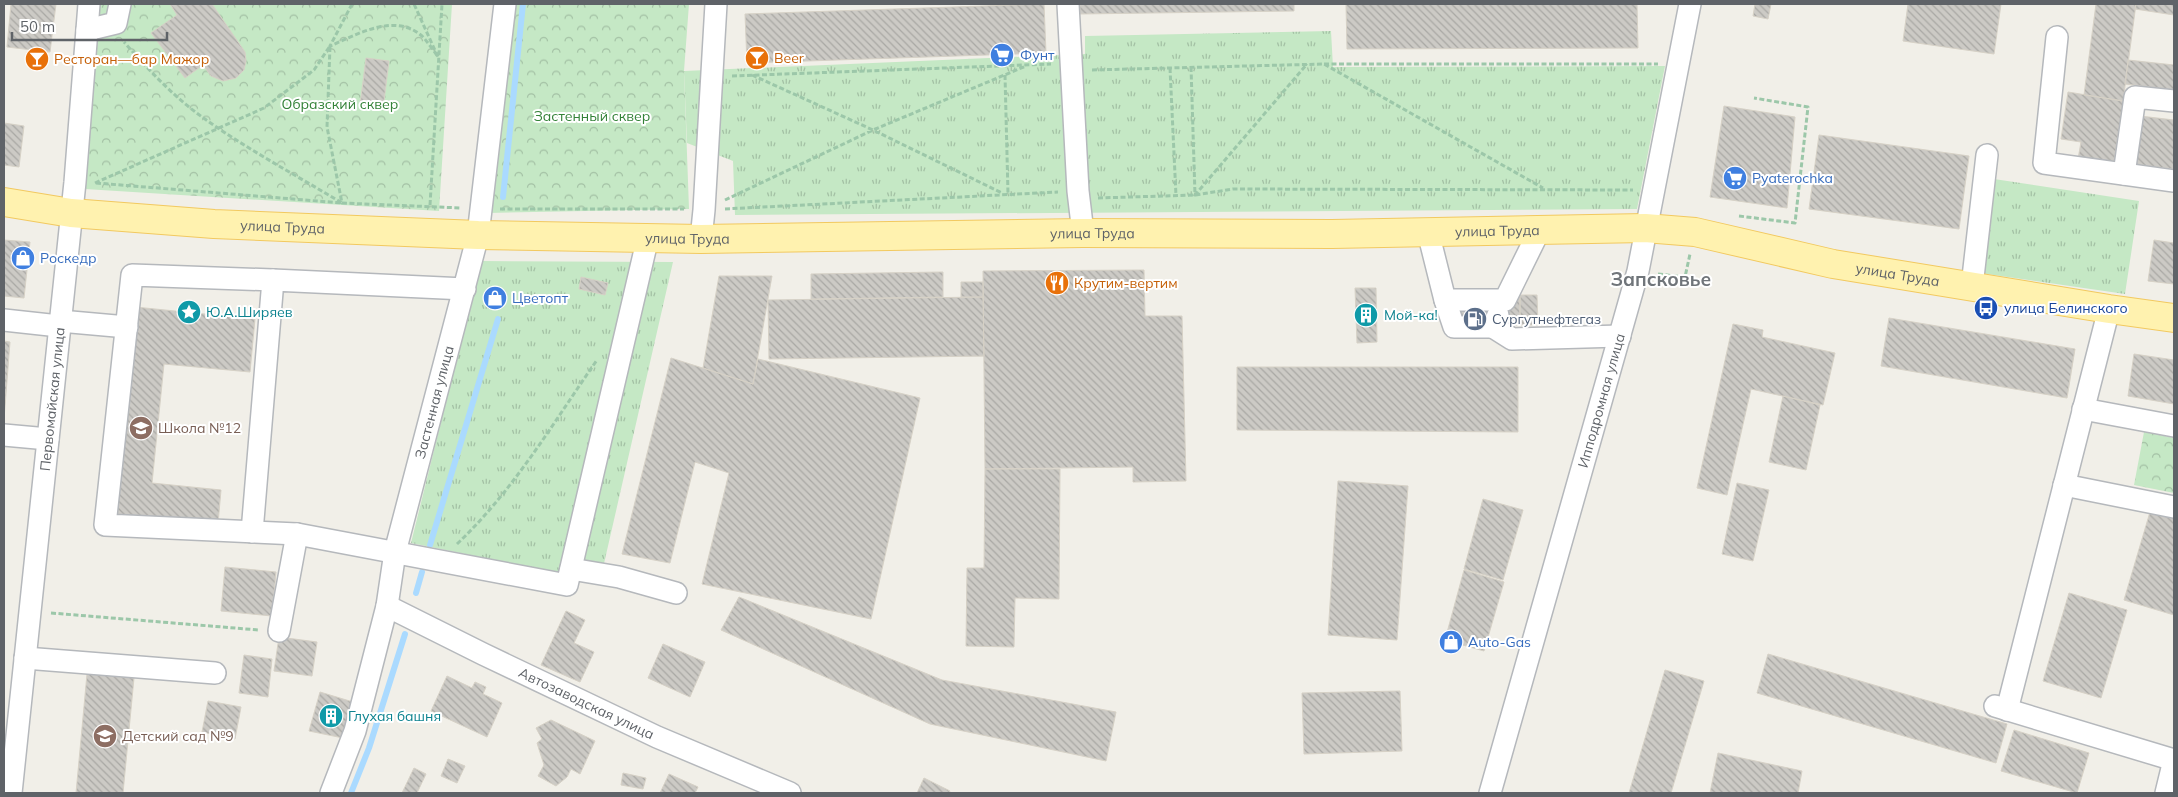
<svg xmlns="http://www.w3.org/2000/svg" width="2178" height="797" viewBox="0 0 2178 797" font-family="Mulish,sans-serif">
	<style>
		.grass { fill: url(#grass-tufts) }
		.park { fill: url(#park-crowns) }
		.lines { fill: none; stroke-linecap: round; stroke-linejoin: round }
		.stream { stroke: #aadaff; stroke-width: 6 }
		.building { fill: url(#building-back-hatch); stroke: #d6d1c6 }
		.minor-casing { stroke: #b5b8bc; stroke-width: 24 }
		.major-casing { stroke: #f2c960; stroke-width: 30 }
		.path { stroke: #9cc7a9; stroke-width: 3; stroke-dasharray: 5 2.5; stroke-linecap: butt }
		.minor { stroke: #fff; stroke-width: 21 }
		.major { stroke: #fff2af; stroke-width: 28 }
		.labels { text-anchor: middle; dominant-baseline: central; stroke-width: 4; stroke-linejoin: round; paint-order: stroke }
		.shop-label { font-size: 14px; fill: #366cbe; stroke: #fff; text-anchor: start }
		.food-label { font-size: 14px; fill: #c56008; stroke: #fff; text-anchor: start }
		.park-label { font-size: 14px; fill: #348238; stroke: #fff }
		.street-label { font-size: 14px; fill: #5f6368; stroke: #fff }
		.transit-label { font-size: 14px; fill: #164399; stroke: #fff; text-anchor: start }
		.culture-label { font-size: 14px; fill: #0d838f; stroke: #fff; text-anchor: start }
		.service-label { font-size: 14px; fill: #4e5e75; stroke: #fff; text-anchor: start }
		.education-label { font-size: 14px; fill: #785e54; stroke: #fff; text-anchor: start }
		.district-label { font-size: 19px; font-weight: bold; fill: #70757a; stroke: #fff }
	</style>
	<defs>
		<pattern id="grass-tufts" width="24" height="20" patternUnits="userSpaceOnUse" patternTransform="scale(1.25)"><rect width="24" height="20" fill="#c5e8c5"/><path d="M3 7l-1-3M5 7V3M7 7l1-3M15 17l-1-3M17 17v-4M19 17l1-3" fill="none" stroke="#a3c0a4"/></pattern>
		<pattern id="park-crowns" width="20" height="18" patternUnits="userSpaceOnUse" patternTransform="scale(1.25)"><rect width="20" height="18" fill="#c5e8c5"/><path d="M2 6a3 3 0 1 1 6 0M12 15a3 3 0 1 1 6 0" fill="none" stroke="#a3c0a4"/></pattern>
		<pattern id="building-back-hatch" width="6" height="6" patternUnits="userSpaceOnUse" patternTransform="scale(1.25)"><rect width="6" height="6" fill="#cccac5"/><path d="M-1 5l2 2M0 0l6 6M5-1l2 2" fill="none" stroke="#a9a8a4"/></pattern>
	</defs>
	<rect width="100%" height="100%" fill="#f1efe8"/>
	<!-- grass -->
	<path class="grass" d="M1331,31L1333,67L1665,66L1637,209L735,215L733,161L687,143L684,71L1085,54V36Z
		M1994,179L2139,201L2125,294L1980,273Z
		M481,261L673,262L600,581L411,543Z"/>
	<!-- park -->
	<path class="park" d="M99,4H452L439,211L85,189Z
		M509,4H689L684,71L689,209L487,213Z
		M2144,432L2174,438V493L2134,485Z"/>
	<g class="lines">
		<!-- stream -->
		<path class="stream" d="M503,197L523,4
			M430,545L498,319
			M416,593L422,572
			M351,793L369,748L405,634"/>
	</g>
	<!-- building -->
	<path class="building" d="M11,4H56L50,52L7,47Z
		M170,4H212L245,52L246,61L244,70L236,78L223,81L211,76L203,65L185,78L151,33L177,15Z
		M1044,4L1046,53L747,63L745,14Z
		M1080,4H1294V11L1080,14Z
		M1346,4H1637L1638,48L1347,49Z
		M1755,4H1771L1768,19L1753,16Z
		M1908,4H2001L1994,54L1903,41Z
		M2096,4H2136L2123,101L2084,95Z
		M2136,4H2174V15L2135,9Z
		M366,58L389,61L383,109L360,105Z
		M2128,60L2174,65V90L2125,84Z
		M2068,92L2123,101L2114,164L2078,159L2081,142L2061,139Z
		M1724,106L1795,117L1787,208L1710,197Z
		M2140,116L2174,120V169L2134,164Z
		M4,123L24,126L19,167L4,165Z
		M1819,135L1969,156L1959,229L1809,209Z
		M4,240L30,242L24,298L4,296Z
		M2154,240L2174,243V284L2148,281Z
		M1144,270L1145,316H1182L1186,481L1133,482V467L985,469L983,271Z
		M943,272V297L811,299V274Z
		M719,276H772L753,384L703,368Z
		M581,277L608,283L605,295L579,289Z
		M961,282H983V297H961Z
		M1355,288H1376L1377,342L1357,343Z
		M491,291L495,298L504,293L501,305L488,303Z
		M1520,295V325L1452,327L1451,297Z
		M1520,295H1537L1538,325H1520Z
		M983,297L984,356L769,359L768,300Z
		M135,307L255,319L250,372L164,364L152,483L221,490L218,524L115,514Z
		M1889,318L2075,349L2067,398L1881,366Z
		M1733,324L1763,330L1762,337L1835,353L1823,405L1751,389L1727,495L1697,488Z
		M4,341L10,342L4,419Z
		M2134,354L2174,360V404L2128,396Z
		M671,358L753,384L758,359L920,398L871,619L702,584L729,473L695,462L670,563L622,554Z
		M1237,367H1518V432L1237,430Z
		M1783,396L1820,405L1806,470L1769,462Z
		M985,469H1060L1059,599L1015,598L1014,647L966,646L967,568H984Z
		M1338,481L1408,486L1397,640L1328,635Z
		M1737,483L1769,490L1753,561L1722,554Z
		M1483,499L1523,510L1503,580L1464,569Z
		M2150,512L2174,519V615L2124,600Z
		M225,567L276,572L272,616L221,611Z
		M1464,570L1504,582L1484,651L1445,640Z
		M2069,593L2127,610L2101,698L2043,681Z
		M739,597L942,680L1116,712L1106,761L930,724L721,630Z
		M566,611L585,620L574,643L594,652L580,682L541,665Z
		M279,637L317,642L312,676L274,671Z
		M663,644L705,662L690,697L648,678Z
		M1768,654L2007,724L1996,763L1757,693Z
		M244,655L272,659L268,697L239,693Z
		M1665,670L1704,681L1671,793H1629Z
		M87,674L134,678L123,793H76Z
		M447,676L472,688L475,682L486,687L483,694L502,703L487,737L431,711Z
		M1400,691L1402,751L1304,754L1302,693Z
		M320,692L353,702L343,738L309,731Z
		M208,701L241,707L235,739L202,732Z
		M551,720L595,741L580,774L571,769L567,777L556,786L538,776L544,765L537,743L542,739L536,728Z
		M2014,730L2089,753L2077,793L2001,771Z
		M1718,753L1802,771L1798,793H1710Z
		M448,759L465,766L457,783L441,776Z
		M414,768L426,774L417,793H402Z
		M623,773L646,778L643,789L621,785Z
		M669,774L698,787L695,793H660Z
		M924,778L950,791L949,793H917Z"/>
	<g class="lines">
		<!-- minor casing -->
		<g class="minor-casing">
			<g id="minor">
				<path d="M1068,4L1078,191L1083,233"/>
				<path d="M87,30L116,23L120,4"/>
				<path d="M2057,37L2044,163L2174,181"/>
				<path d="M2124,174L2135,97L2174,101"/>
				<path d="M1428,232L1445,300H1505L1539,231"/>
				<path d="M701,239L704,210L716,4"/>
				<path d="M273,280L132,275L105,525L297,534L567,585L648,237"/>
				<path d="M1972,286L1987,155"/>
				<path d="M1445,300L1454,327H1493L1498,315"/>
				<path d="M4,320L59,326"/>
				<path d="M60,321L127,327"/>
				<path d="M1493,327L1512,339L1620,336"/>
				<path d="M2083,409L2174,426"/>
				<path d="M4,435L48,439"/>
				<path d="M2064,485L2174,507"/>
				<path d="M252,532L273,280L465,289"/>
				<path d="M571,569L619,577L676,593"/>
				<path id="s1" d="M387,606L483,654L657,737L790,793"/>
				<path d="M279,631L297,534"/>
				<path d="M25,658L215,673"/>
				<path d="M1995,706L2174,760"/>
				<path d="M2007,710L2109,309"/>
				<path id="s2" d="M11,793L75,182L89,4"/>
				<path id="s3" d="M331,793L355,731L387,606L395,552L478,235L505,4"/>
				<path id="s4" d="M1490,793L1638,271L1690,4"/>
				<path d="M2166,793L2174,760"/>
			</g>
		</g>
		<!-- major casing -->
		<g class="major-casing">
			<g id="major">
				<path id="s5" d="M4,202L71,213L214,224L478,235L701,239L1083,233L1332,234L1645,228L1695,232L1833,264L2109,309L2174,318"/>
			</g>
		</g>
		<!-- path -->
		<path class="path" d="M352,4L330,46C358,34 397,11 424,38C429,44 434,51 438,57L414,4
			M1324,64H1658
			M1191,67L1195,195L1307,64
			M1170,68L1176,196
			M1092,70L1324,64L1543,188
			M752,75L873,130L1002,193
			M1005,75L1008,194
			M732,76L1051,64
			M95,183L264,108L314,70L330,46L327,127L342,203L461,208
			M96,183L342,203C294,174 243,147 198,114C170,93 147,68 124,42
			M1098,198L1195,195L1233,189L1633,190
			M725,200L873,130L1026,66
			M430,205L442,4
			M500,209H684
			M725,209L1058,192
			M1739,216L1795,223L1808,107L1754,98
			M1658,274L1685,277L1690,254
			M457,544C514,490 553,423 597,360
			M51,613L259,630"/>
		<!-- minor -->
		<use href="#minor" class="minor"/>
		<!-- major -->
		<use href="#major" class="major"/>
	</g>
	<!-- icons -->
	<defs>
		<g id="supermarket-disc" transform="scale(1.25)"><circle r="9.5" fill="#3f7fe0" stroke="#fff"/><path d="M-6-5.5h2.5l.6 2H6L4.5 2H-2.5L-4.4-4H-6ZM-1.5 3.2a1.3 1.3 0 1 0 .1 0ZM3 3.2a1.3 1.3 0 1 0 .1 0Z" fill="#fff"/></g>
		<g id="bar-disc" transform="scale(1.25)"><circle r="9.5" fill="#e8710a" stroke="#fff"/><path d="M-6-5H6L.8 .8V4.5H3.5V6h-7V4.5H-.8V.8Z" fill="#fff"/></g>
		<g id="shop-disc" transform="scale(1.25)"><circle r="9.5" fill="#3f7fe0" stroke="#fff"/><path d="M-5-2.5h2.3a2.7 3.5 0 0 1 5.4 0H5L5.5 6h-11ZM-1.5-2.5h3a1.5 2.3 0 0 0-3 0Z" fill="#fff"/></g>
		<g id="restaurant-disc" transform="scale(1.25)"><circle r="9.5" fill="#e8710a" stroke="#fff"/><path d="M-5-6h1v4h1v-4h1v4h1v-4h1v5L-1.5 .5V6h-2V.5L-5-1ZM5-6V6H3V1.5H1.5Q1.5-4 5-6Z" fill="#fff"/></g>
		<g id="bus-disc" transform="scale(1.25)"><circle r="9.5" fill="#1a4fb4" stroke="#fff"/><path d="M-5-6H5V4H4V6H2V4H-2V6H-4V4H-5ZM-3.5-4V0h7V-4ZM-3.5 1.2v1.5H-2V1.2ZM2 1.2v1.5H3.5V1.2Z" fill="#fff"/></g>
		<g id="sight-disc" transform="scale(1.25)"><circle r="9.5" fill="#0f9aa8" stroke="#fff"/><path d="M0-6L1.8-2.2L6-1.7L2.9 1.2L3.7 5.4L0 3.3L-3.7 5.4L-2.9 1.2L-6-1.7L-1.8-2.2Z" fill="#fff"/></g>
		<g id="building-disc" transform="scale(1.25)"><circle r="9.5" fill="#0f9aa8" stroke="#fff"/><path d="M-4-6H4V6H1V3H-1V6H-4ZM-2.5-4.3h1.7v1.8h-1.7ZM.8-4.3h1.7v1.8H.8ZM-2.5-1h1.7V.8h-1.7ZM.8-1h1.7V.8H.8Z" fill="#fff"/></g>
		<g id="fuel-disc" transform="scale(1.25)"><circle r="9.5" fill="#5c6f8a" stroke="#fff"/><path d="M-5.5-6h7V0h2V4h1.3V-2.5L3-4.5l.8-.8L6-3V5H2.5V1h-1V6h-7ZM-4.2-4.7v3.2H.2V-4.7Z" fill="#fff"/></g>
		<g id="school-disc" transform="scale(1.25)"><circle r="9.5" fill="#8d6e63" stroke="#fff"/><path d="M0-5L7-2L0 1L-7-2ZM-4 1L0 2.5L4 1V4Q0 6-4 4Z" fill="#fff"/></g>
	</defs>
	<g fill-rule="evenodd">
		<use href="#supermarket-disc" x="1002" y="55"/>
		<use href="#bar-disc" x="757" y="58"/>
		<use href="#bar-disc" x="37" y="59"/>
		<use href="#supermarket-disc" x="1735" y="178"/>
		<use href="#shop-disc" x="23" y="258"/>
		<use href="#restaurant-disc" x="1057" y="283"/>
		<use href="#shop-disc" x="495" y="298"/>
		<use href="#bus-disc" x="1986" y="308"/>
		<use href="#sight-disc" x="189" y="312"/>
		<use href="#building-disc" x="1366" y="315"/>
		<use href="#fuel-disc" x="1475" y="319"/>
		<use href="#school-disc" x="141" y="428"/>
		<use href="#shop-disc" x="1451" y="642"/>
		<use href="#building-disc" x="331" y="716"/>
		<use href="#school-disc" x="105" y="736"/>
	</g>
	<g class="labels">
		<!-- shop labels -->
		<g class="shop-label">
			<text x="1020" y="55">Фунт</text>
			<text x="1752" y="178">Pyaterochka</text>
			<text x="40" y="258">Роскедр</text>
			<text x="512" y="298">Цветопт</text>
			<text x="1468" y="642">Auto-Gas</text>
		</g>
		<!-- food labels -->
		<g class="food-label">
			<text x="774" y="58">Beer</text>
			<text x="54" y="59">Ресторан—бар Мажор</text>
			<text x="1074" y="283">Крутим-вертим</text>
		</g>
		<!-- park labels -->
		<g class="park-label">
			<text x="340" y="104">Образский сквер</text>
			<text x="592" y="116">Застенный сквер</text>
		</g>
		<!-- street labels -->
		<g class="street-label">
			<text stroke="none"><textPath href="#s5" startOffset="280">улица Труда</textPath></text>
			<text stroke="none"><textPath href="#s5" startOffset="1495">улица Труда</textPath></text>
			<text stroke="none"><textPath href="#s5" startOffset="1090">улица Труда</textPath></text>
			<text stroke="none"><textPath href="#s5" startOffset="685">улица Труда</textPath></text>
			<text stroke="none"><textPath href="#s5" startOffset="1900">улица Труда</textPath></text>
			<text stroke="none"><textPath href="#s2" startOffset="396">Первомайская улица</textPath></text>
			<text stroke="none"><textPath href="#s4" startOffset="408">Ипподромная улица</textPath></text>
			<text stroke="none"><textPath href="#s3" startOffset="405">Застенная улица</textPath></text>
			<text stroke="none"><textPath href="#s1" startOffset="222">Автозаводская улица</textPath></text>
		</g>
		<!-- transit labels -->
		<g class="transit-label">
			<text x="2004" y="308">улица Белинского</text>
		</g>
		<!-- culture labels -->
		<g class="culture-label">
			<text x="206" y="312">Ю.А.Ширяев</text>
			<text x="1384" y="315">Мой-ка!</text>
			<text x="348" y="716">Глухая башня</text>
		</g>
		<!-- service labels -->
		<g class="service-label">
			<text x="1492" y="319">Сургутнефтегаз</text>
		</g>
		<!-- education labels -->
		<g class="education-label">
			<text x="158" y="428">Школа №12</text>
			<text x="122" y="736">Детский сад №9</text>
		</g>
		<!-- district labels -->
		<g class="district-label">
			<text x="1661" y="279">Запсковье</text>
		</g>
	</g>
	<!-- border -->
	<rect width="2178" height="797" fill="none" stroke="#5f6368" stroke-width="10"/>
	<!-- scale -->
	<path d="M12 32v8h155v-8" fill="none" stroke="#5f6368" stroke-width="2.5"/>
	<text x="20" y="32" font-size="15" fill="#5f6368" stroke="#ffffff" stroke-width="4" paint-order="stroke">50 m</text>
</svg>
